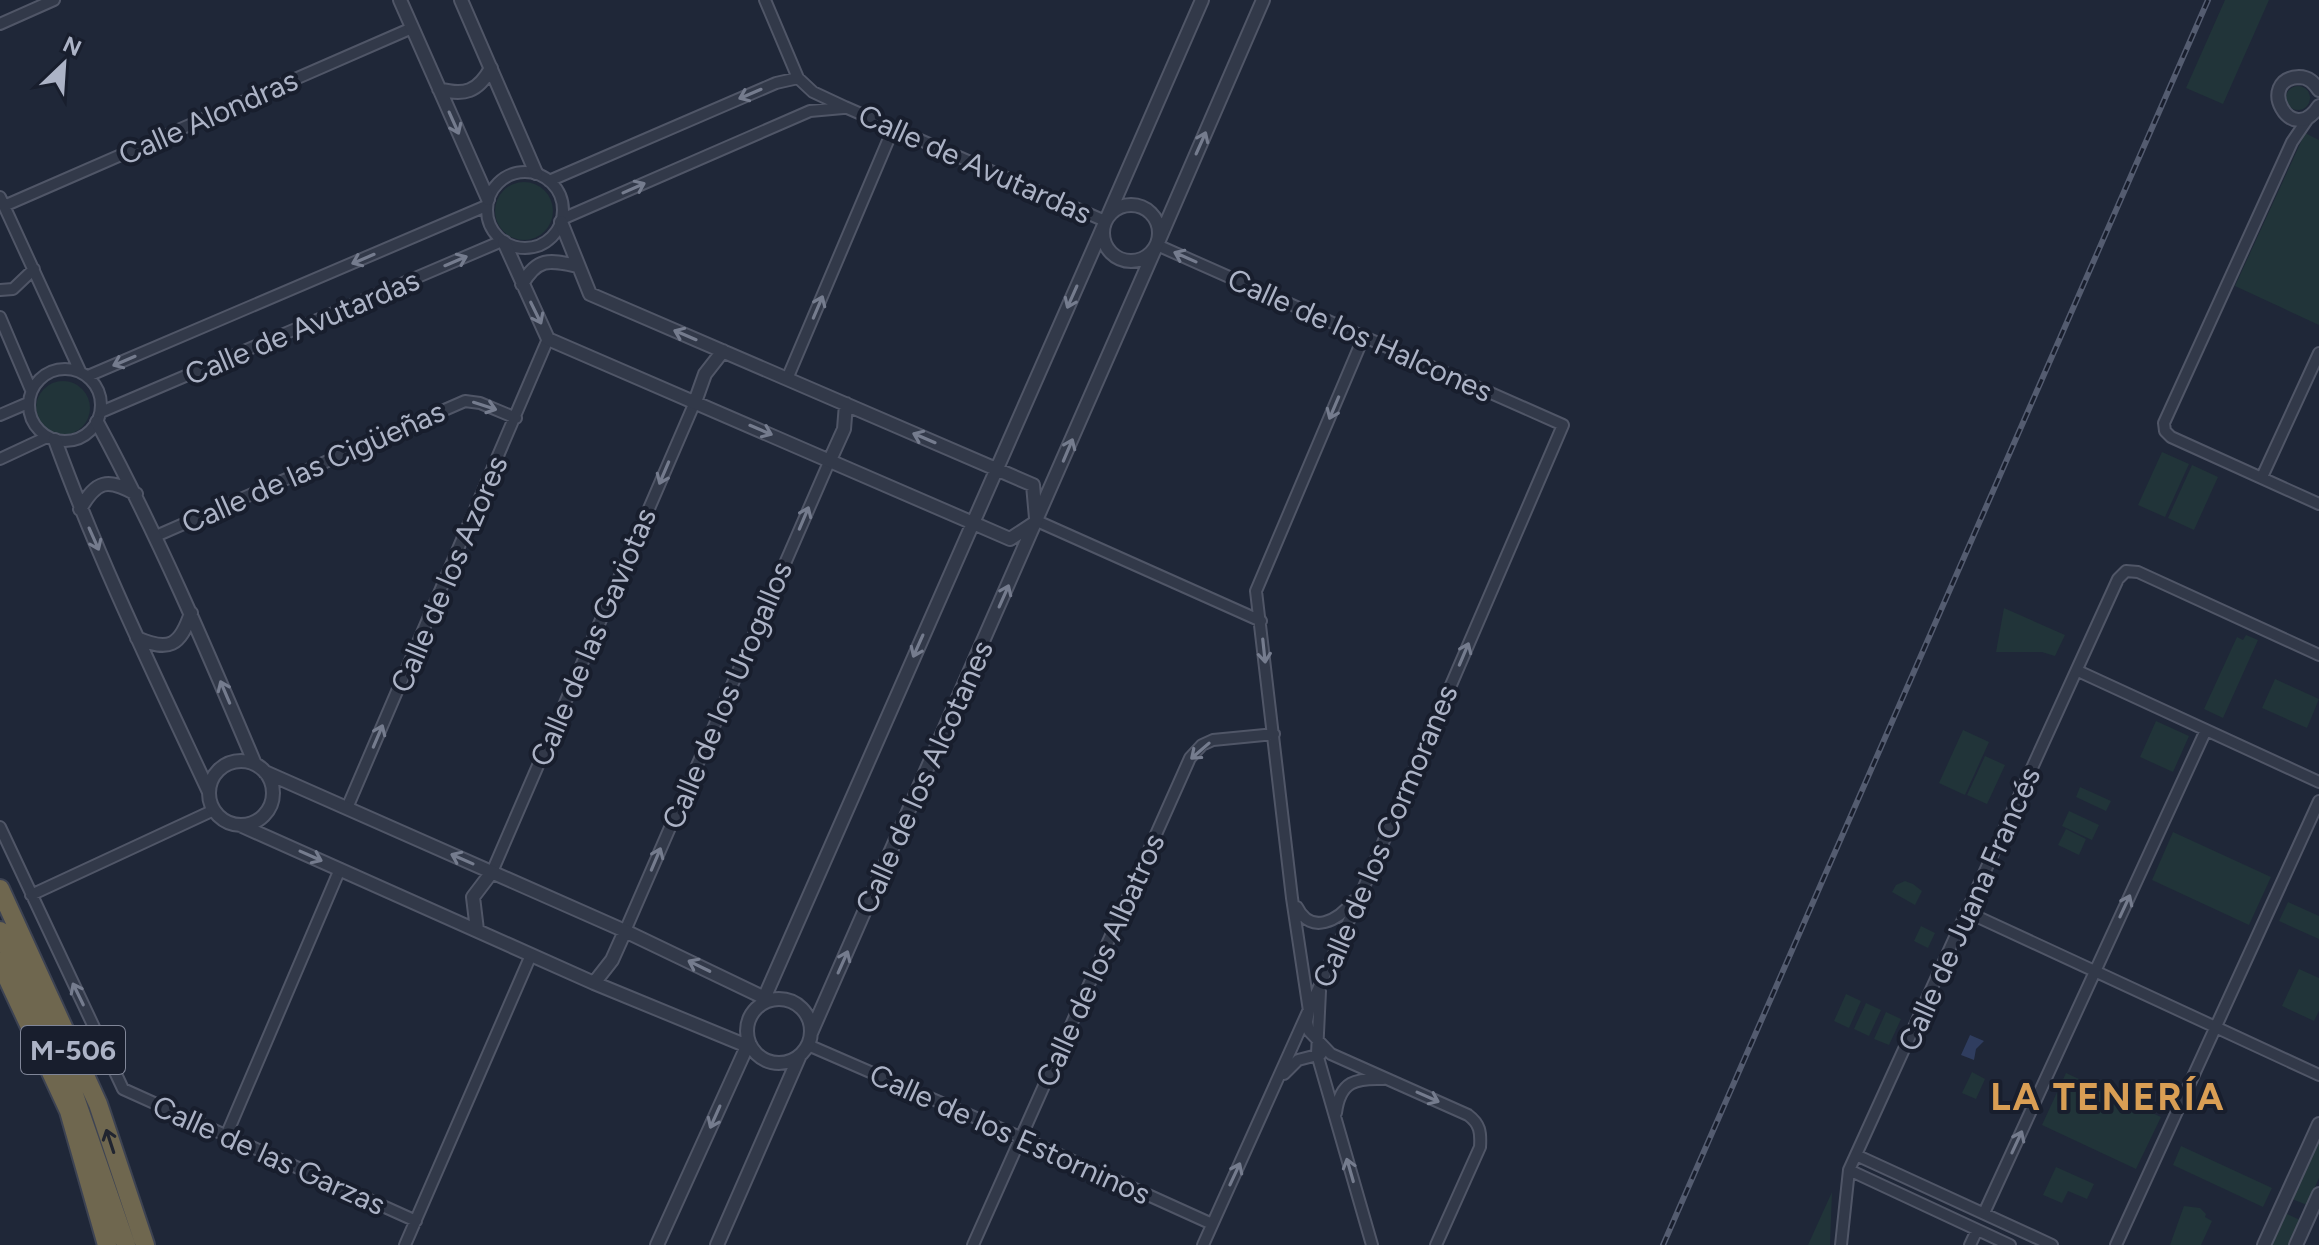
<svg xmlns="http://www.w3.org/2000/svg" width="2319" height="1245" viewBox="0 0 2319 1245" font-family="Figtree,sans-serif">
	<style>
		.green { fill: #213439 }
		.water { fill: #2f3d5f }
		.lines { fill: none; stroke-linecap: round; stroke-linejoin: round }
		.minor-casing { stroke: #505667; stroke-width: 14 }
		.tertiary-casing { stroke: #505667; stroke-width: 16 }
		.motorway-casing { stroke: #3d4353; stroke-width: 22 }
		.minor { stroke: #323949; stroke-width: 10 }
		.tertiary { stroke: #323949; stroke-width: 12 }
		.motorway { stroke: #6f674f; stroke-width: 18 }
		.rail-casing { stroke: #545c70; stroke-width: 6 }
		.rail { stroke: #181e2d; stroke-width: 3; stroke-dasharray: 9; stroke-linecap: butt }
		.oneway { stroke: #757c8e }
		.oneway2 { stroke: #212530 }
		.labels { text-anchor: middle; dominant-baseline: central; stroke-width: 8; stroke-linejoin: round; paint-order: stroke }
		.shield { fill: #181e2d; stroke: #808698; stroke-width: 2 }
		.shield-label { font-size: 28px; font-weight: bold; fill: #acb3c6 }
		.street-label { font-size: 30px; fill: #acb3c6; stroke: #181e2d }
		.district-label { font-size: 38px; font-weight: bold; letter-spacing: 2px; fill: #d99e54; stroke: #181e2d }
	</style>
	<rect width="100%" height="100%" fill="#1f2738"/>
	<!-- green -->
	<path class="green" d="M2225,0H2269L2223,104L2186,88Z
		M2286 98a12 12 0 1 1 24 0a12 12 0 1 1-24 0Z
		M2305,133L2319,140V325L2235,286Z
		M495 211a29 29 0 1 1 58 0a29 29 0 1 1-58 0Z
		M36 408a27 27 0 1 1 54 0a27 27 0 1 1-54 0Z
		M2162,452L2189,464L2165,517L2138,505Z
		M2192,465L2218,477L2194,530L2168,518Z
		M2004,608L2065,635L2055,656L2042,652H1996Z
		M2246,635L2258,640L2223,718L2204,709L2237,637L2243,640Z
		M2275,679L2319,699L2307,728L2262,708Z
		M2156,721L2189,736L2173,772L2140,757Z
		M1963,730L1989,742L1965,795L1939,783Z
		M1985,756L2005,765L1987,804L1967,795Z
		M2080,787L2111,801L2106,811L2076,797Z
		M2069,811L2099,825L2092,840L2062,826Z
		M2066,829L2086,839L2079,855L2058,845Z
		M2173,832L2271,877L2249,925L2152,880Z
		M1905,881L1913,884L1922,891L1915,905L1892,892L1896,885Z
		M2288,902L2319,916V939L2279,921Z
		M1921,926L1935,933L1928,948L1914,941Z
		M2299,969L2319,978V1011L2314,1021L2282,1006Z
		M1846,994L1861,1001L1849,1028L1834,1021Z
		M1866,1003L1881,1010L1869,1036L1854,1029Z
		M1886,1012L1901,1019L1889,1045L1874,1039Z
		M1972,1072L1985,1079L1976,1099L1962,1093Z
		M2066,1073L2161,1117L2136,1169L2042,1125Z
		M2319,1138V1178L2307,1205L2292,1199Z
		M2181,1146L2272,1188L2263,1207L2173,1165Z
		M2056,1167L2094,1184L2087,1199L2068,1191L2062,1203L2043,1195Z
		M1832,1192L1830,1245H1808Z
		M2184,1206L2200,1208L2206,1214L2205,1217L2212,1221L2201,1245H2170Z
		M2285,1213L2300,1220L2289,1245H2270Z"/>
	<!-- water -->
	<path class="water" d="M1970,1035L1984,1041L1976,1049L1974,1060L1961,1055Z"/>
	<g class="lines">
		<!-- minor casing -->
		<g class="minor-casing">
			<path id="minor" d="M765,0L798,78
				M0,24L54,0
				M2309,117L2292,142L2164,423L2165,431L2171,437L2319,504
				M487 210a38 38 0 1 1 76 0a38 38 0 1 1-76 0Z
				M549,181L776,83L798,78L813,92L845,107L1105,221
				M0,197L80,371
				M4,206L412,28
				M562,219L810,111L843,108
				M1157,245L1563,425L1364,887L1203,1245
				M0,290L13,289L34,269
				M0,317L31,390
				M1364,336L1256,591L1292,898L1309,1011L1307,1022L1309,1031L1331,1054L1468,1115C1480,1124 1481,1132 1480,1147L1436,1245
				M29 405a36 36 0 1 1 72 0a36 36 0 1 1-72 0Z
				M88,376L486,206
				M787,379L893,129
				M101,412L502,241
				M0,415L28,403
				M0,459L47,437
				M2262,477L2319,353
				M1037,521L1261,621
				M156,536L465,401L480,403L516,418
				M2078,671L2319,782
				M347,808L548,339
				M0,827L123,1089L416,1221
				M492,872L695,402
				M31,895L214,810
				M1297,907C1311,936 1339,920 1353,901
				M1967,912L2319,1075
				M625,931L830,460
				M1320,991L1317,1054L1372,1245
				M808,1045L1020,1137L1212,1224
				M1284,1074L1298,1060L1321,1054
				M1336,1113C1340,1081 1356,1078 1383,1079
				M226,1136L340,869
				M1856,1155L2052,1245
				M1849,1170L2010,1245
				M1984,1213L2206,730
				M405,1245L531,955
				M973,1245L1190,758L1202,745L1213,740L1274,734
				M1841,1245L1849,1170L2118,579L2126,571L2138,572L2319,655
				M1970,1245L1977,1230
				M2116,1245L2319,801"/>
		</g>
		<!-- tertiary casing -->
		<g class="tertiary-casing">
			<path id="tertiary" d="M400,0L488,199
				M461,0L536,173
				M439,89C464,96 478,92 491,68
				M2319,90C2314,83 2309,77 2299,77C2255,79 2291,149 2319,106
				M1103 233a28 28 0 1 1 56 0a28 28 0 1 1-56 0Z
				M1107,218L1202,0
				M561,222L590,294L1033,485L1036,518
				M1159,240L1263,0
				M504,242L548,339L1010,539L1036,522
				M522,284C538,257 549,260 578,266
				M695,402L705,374L723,351
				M97,422C157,533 206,648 255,764
				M55,440C99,561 155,676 209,792
				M830,460L844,429L846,404
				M80,509C97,480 107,478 136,494
				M137,638C169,652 180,646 191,613
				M209 793a32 32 0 1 1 64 0a32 32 0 1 1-64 0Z
				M265,772L625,931L769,1000
				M240,825L594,983L752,1048
				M477,930L473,897L492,872
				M594,983L612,960L625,931
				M747 1031a32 32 0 1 1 64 0a32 32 0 1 1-64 0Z
				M762,1003L1104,225
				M811,1033L1155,249
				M657,1245L749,1042
				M717,1245L800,1055
				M2264,1245L2319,1124
				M2296,1245L2319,1194"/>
		</g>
		<!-- motorway casing -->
		<g class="motorway-casing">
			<path id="motorway" d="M0,889L98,1104L145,1245
				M0,931L70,1083L126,1245
				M0,962L69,1111L107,1245"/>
		</g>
		<!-- minor -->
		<use href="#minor" class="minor"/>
		<!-- tertiary -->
		<use href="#tertiary" class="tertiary"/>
		<!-- motorway -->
		<use href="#motorway" class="motorway"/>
		<!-- rail casing -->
		<g class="rail-casing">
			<path id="rail" d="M1663,1245L2208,0"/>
		</g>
		<!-- rail -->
		<use href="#rail" class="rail"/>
	</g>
	<!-- one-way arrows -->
	<defs><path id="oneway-shaft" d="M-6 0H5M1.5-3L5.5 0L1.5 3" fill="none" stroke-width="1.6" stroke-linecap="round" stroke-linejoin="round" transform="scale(2)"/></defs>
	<g class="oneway">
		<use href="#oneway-shaft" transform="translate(750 94) rotate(157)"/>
		<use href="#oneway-shaft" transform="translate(454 123) rotate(66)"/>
		<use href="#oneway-shaft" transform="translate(1201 143) rotate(-66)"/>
		<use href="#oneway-shaft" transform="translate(634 188) rotate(-24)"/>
		<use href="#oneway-shaft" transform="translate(1185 257) rotate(-156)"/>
		<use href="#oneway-shaft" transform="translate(363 259) rotate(157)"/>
		<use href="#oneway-shaft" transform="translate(456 261) rotate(-23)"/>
		<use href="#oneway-shaft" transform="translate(1072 297) rotate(114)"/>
		<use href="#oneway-shaft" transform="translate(818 307) rotate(-67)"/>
		<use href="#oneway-shaft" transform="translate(536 313) rotate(64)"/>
		<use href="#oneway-shaft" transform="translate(685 335) rotate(-157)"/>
		<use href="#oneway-shaft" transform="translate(124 361) rotate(157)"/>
		<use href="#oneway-shaft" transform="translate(485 406) rotate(18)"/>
		<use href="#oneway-shaft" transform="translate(1334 408) rotate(113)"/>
		<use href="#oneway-shaft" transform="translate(761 430) rotate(23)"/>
		<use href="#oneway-shaft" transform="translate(924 438) rotate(-157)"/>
		<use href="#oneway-shaft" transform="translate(1068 450) rotate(-67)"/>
		<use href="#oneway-shaft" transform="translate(664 473) rotate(113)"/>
		<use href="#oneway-shaft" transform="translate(804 518) rotate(-67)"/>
		<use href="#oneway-shaft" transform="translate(94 539) rotate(66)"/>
		<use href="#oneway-shaft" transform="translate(1004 596) rotate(-66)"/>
		<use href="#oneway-shaft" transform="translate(918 646) rotate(114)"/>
		<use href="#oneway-shaft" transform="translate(1264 651) rotate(84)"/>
		<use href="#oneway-shaft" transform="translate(1464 654) rotate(-67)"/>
		<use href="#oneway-shaft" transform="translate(225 692) rotate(-113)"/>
		<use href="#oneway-shaft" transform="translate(378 736) rotate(-67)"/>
		<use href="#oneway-shaft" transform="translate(1200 751) rotate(139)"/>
		<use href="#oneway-shaft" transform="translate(311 856) rotate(24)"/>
		<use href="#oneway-shaft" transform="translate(462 859) rotate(-156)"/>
		<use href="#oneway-shaft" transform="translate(656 859) rotate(-67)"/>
		<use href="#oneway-shaft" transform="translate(2125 906) rotate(-65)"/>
		<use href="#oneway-shaft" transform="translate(843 962) rotate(-66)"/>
		<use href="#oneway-shaft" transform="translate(699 966) rotate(-154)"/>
		<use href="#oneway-shaft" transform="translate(78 994) rotate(-116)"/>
		<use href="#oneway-shaft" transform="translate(1428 1097) rotate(24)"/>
		<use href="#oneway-shaft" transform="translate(715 1117) rotate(114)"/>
		<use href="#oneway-shaft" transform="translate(2017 1142) rotate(-65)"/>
		<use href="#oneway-shaft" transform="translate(1350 1170) rotate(-106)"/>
		<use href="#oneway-shaft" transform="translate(1235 1174) rotate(-65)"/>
	</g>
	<use class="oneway2" href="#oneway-shaft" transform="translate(110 1141) rotate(-108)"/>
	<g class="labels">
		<!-- shield labels -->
		<rect class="shield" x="21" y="1026" width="104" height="48" rx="6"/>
		<g class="shield-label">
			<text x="73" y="1050">M-506</text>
		</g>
		<!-- street labels -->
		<g class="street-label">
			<text transform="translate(208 117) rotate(-24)">Calle Alondras</text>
			<text transform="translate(975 164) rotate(24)">Calle de Avutardas</text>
			<text transform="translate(302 327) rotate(-23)">Calle de Avutardas</text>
			<text transform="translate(1360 335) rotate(24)">Calle de los Halcones</text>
			<text transform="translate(313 467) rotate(-24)">Calle de las Cigüeñas</text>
			<text transform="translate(449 574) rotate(-67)">Calle de los Azores</text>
			<text transform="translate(593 637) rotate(-67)">Calle de las Gaviotas</text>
			<text transform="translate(727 695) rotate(-67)">Calle de los Urogallos</text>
			<text transform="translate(924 777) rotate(-66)">Calle de los Alcotanes</text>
			<text transform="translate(1385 836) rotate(-67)">Calle de los Cormoranes</text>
			<text transform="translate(1969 909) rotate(-66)">Calle de Juana Francés</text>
			<text transform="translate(1100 960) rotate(-66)">Calle de los Albatros</text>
			<text transform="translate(1010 1134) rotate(24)">Calle de los Estorninos</text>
			<text transform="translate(269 1155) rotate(24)">Calle de las Garzas</text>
		</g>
		<!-- district labels -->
		<g class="district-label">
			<text x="2108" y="1097">LA TENERÍA</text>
		</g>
	</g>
	<!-- north arrow -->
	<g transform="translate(64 64) rotate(25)" stroke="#181e2d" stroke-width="6" paint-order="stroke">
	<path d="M0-6L14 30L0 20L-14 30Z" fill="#acb3c6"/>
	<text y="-12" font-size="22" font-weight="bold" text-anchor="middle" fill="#acb3c6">N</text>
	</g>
</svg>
